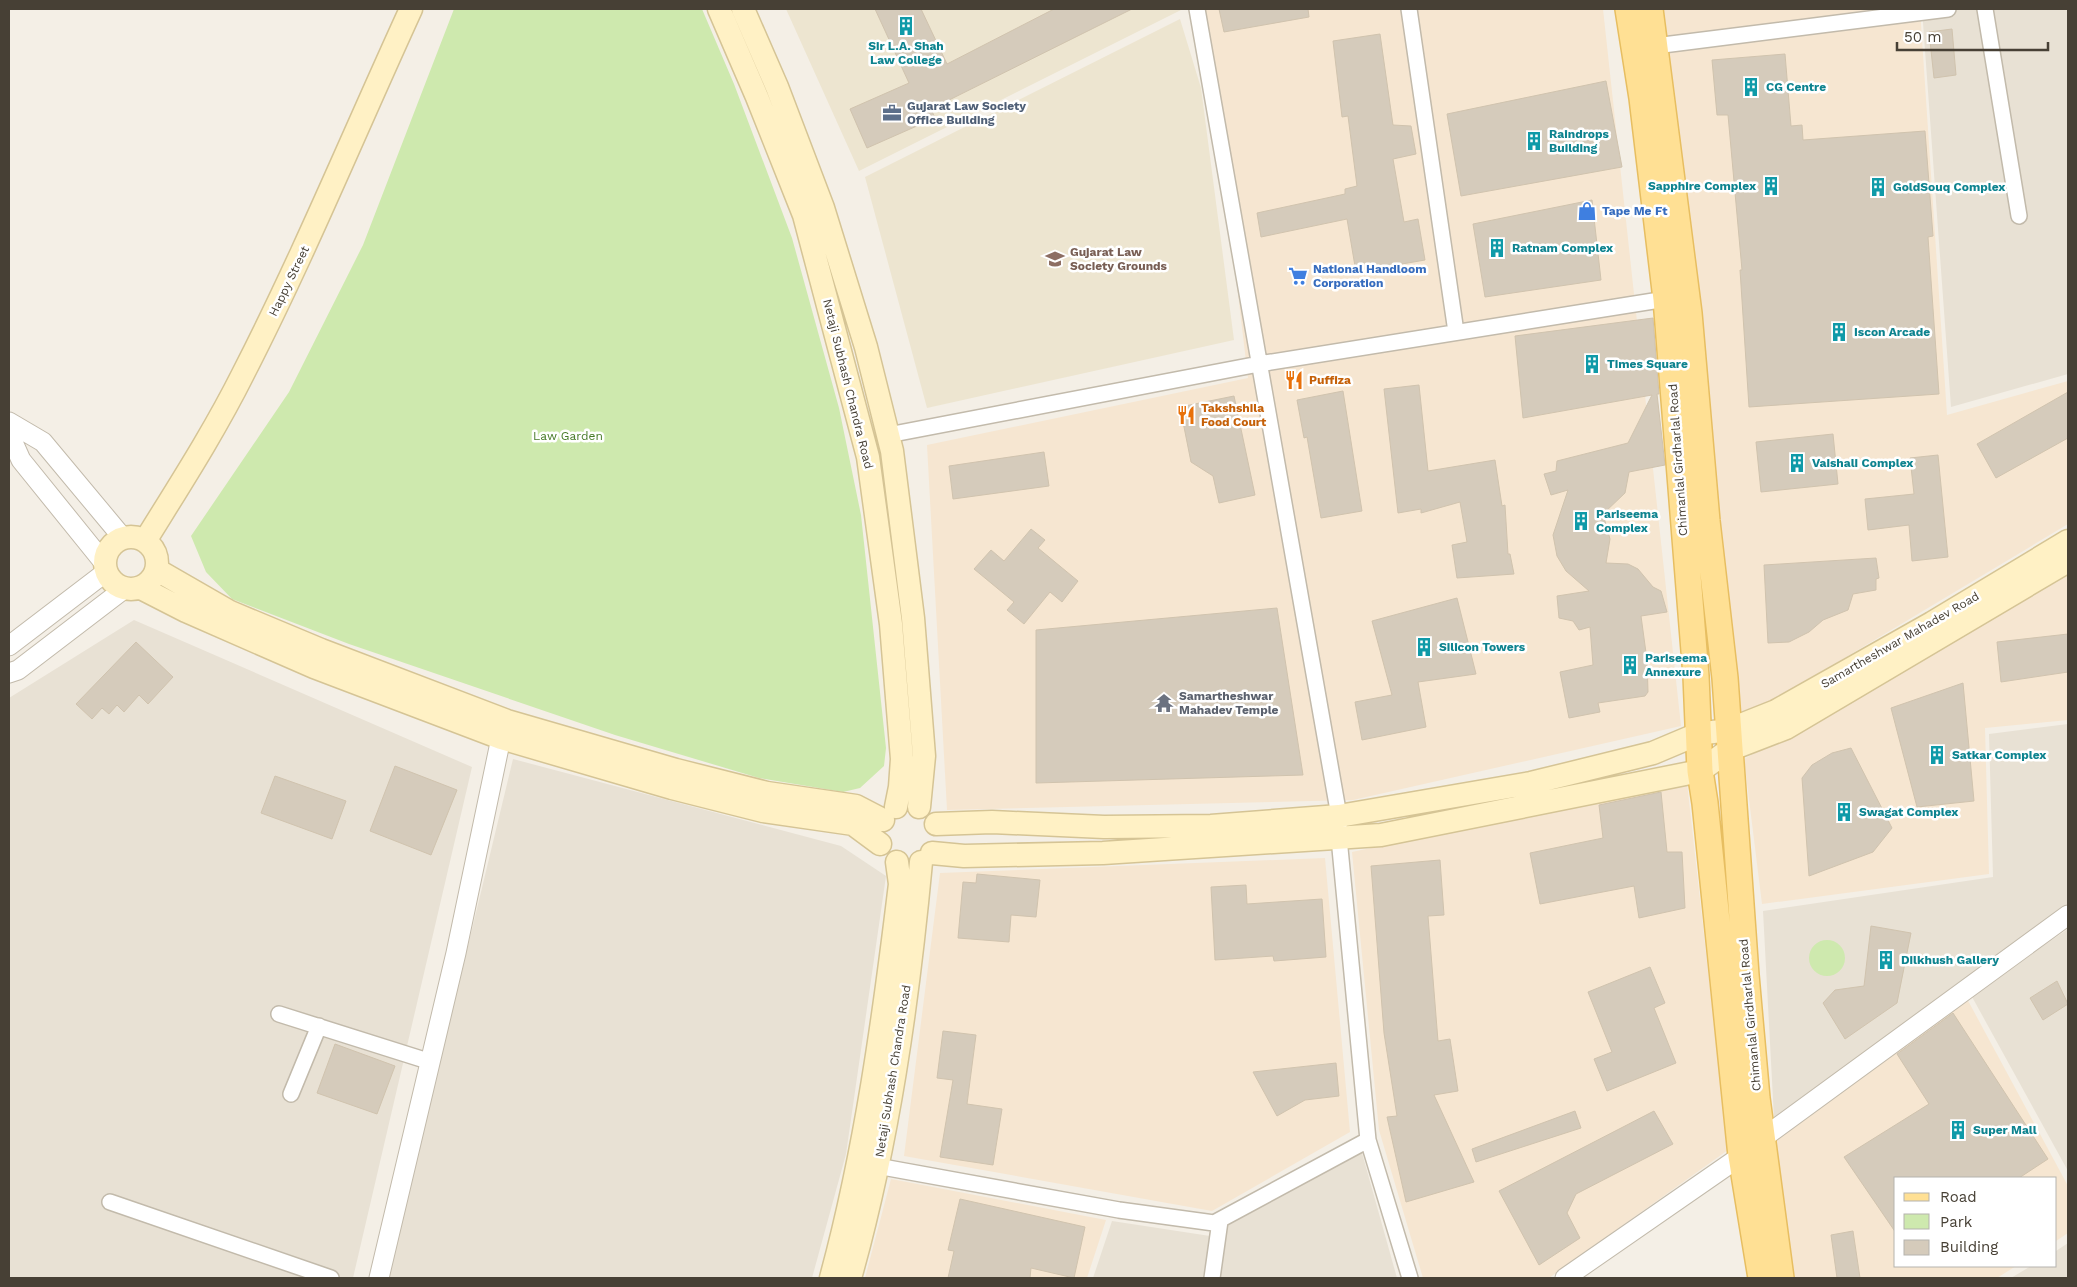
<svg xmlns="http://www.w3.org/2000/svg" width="2077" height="1287" viewBox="0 0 2077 1287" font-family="'Work Sans',sans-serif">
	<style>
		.residential { fill: #e8e1d4 }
		.commercial { fill: #f6e6d1 }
		.education { fill: #ede5d0 }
		.green { fill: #cee9ae }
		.building { fill: #d5cbbb; stroke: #d0c3ae }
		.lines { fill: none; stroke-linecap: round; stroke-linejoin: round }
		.minor-casing { stroke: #c2baab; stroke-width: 18 }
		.tertiary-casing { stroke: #c2baab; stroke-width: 21 }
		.secondary-casing { stroke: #d5c495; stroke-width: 25 }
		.primary-casing { stroke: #e7be61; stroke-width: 28 }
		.minor { stroke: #fff; stroke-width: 15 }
		.tertiary { stroke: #fff; stroke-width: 19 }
		.secondary { stroke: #fff1c5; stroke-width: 22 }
		.primary { stroke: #ffe094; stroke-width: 25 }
		.labels { text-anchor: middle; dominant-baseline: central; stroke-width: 5; stroke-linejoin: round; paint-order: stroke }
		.culture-label { font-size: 12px; font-weight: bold; fill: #0d838f; stroke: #fff; text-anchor: start }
		.service-label { font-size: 12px; font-weight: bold; fill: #4e5e75; stroke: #fff; text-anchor: start }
		.shop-label { font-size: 12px; font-weight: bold; fill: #366cbe; stroke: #fff; text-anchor: start }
		.education-label { font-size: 12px; font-weight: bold; fill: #785e54; stroke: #fff; text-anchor: start }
		.street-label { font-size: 12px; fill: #474035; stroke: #fff }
		.food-label { font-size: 12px; font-weight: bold; fill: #c56008; stroke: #fff; text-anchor: start }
		.park-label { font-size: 12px; fill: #467a27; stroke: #fff }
		.worship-label { font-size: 12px; font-weight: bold; fill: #5b616d; stroke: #fff; text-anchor: start }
	</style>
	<rect width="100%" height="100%" fill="#f4efe6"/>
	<!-- residential -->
	<path class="residential" d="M1922,9H2068V374L1951,407Z
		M134,620L472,767L353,1278H9V698Z
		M2068,724V904L1774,1118L1763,911L1993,877L1989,734Z
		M513,759L841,846L886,876L846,1154L812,1278H388Z
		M2068,929V1171L1971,995Z
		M1362,1153L1397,1278H1218L1226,1224Z
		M1112,1221L1210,1236L1203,1278H1093Z
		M2068,1243V1278H2011L2031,1266H2056V1251Z"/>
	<!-- commercial -->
	<path class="commercial" d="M1204,9H1603L1681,726L1353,800L947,810L927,445L1248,378Z
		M1661,9H1920L1947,415L2068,381V524L1771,702L1739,712Z
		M2068,557V720L1985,728L1989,874L1762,904L1744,759L1789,734Z
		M1687,783L1728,1150L1549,1278H1423L1379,1130L1352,852L1585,802Z
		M1325,858L1350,1132L1212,1211L904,1156L940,873Z
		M1965,995L2068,1186V1233L2056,1241V1178H1896V1266H2016L1997,1278H1795L1770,1139Z
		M891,1179L1106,1220L1087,1278H865Z"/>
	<!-- education -->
	<path class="education" d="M786,9H1183L859,171Z
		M1180,19L1201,88L1234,340L927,408L865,177Z"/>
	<!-- green -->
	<path class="green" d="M454,9H702L734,84L792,238L839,408L861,515L886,748L884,766L860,788L843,792L759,778L615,735L349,644L232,599L206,572L191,536L289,392L363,245Z
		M1809 958a18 18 0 1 1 36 0a18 18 0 1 1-36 0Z"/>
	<!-- building -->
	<path class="building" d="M875,9H921L947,64L1054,9H1132L931,109L935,118L867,148L850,109L909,83Z
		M1219,9H1308L1309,17L1224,32Z
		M1952,29L1956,75L1934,78L1929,32Z
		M1380,34L1393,125L1411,126L1416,154L1393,159L1404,222L1418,219L1425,260L1356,272L1347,219L1261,237L1257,213L1345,194V189L1357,186L1348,116L1342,117L1333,41Z
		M1785,54L1791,126L1802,125L1803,140L1925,131L1933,236L1928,237L1939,394L1749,407L1740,270H1742L1728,115H1717L1712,60Z
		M1606,81L1622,167L1461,196L1447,114Z
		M1592,200L1601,280L1485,297L1473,224Z
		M1653,318L1659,394H1657L1665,465L1629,472L1625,493L1603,514L1610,539L1606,563L1628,564L1638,569L1653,587L1661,591L1667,612L1641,616L1647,660L1648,692L1645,696L1598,703L1600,712L1569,718L1560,672L1593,665L1590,627L1579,630L1573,621L1559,618L1557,596L1589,591L1566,571L1557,556L1553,535L1568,490L1551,495L1544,474L1556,471L1557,461L1628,443L1652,395L1523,418L1515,336Z
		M1419,385L1428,471L1495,460L1502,506L1505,505L1508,554H1510L1514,574L1457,578L1452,545L1467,542L1460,502L1421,513V509L1398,513L1384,389Z
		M1343,391L1362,511L1321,518L1307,437L1304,438L1297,400Z
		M2068,392V438L1996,478L1977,444Z
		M1234,396L1255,495L1219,503L1213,476L1191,462L1180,407Z
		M1833,434L1838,484L1761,492L1756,442Z
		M1044,452L1049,486L953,499L949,466Z
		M1938,455L1948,557L1912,561L1909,525L1868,530L1865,499L1914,494L1910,458Z
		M1031,529L1045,540L1038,548L1078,581L1062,602L1050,592L1024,624L1007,610L1014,602L974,569L991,550L1004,561Z
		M1876,558L1879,578L1876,579V590L1853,594L1848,610L1823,620L1809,632L1789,642L1768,643L1764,565Z
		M1457,598L1476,674L1418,682L1426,727L1362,740L1355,702L1392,695L1372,621Z
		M1277,608L1303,775L1036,783V630Z
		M2068,634V672L2001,682L1997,642Z
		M136,642L173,677L148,704L139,695L124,712L117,705L109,714L102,708L92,719L76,704Z
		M1963,683L1974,801L1917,807L1891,708Z
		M1851,748L1892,828L1873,852L1809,876L1802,778L1812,765L1832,753Z
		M395,766L457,790L431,855L370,831Z
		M275,776L346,801L332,839L261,813Z
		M1661,792L1667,852H1682L1685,908L1639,918L1634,886L1540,904L1530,853L1603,838L1599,805Z
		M1440,860L1444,915L1428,916L1438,1041L1450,1039L1458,1091L1434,1095L1474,1182L1406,1202L1387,1117L1397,1116L1384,1033L1371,866Z
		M977,874L1040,880L1036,917L1011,915L1009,942L958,938L963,882L976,883Z
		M1246,885L1247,904L1322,899L1326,957L1274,961L1273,956L1215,960L1211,887Z
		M1871,926L1911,933L1897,1003L1845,1039L1823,1003L1835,990L1864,986Z
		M1650,967L1665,1003L1654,1008L1676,1063L1607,1091L1594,1059L1612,1052L1588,992Z
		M2057,981L2068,1004L2043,1020L2030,998Z
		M1953,1013L2048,1159L2019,1178H1896V1233L1844,1157L1929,1104L1897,1054Z
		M943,1031L976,1035L967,1104L1002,1109L993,1165L940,1157L953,1080L937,1078Z
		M335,1044L395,1066L377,1114L317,1093Z
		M1336,1063L1339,1096L1305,1100L1277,1116L1253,1072Z
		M1575,1111L1581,1128L1476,1162L1472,1149Z
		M1654,1111L1673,1144L1576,1194L1567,1213L1580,1238L1539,1265L1499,1191Z
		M960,1199L1085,1227L1074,1278L1031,1268L1030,1278H948L954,1251L948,1250Z
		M1853,1231L1860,1278H1837L1831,1235Z"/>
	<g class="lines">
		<!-- minor casing -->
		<g class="minor-casing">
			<path id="minor" d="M1197,9L1339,816V838L1368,1140L1410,1278
				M1409,9L1456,332
				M1985,9L2019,216
				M1655,46L1948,9
				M888,435L1259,364L1666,299
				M279,1014L431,1062
				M291,1094L319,1026
				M877,1166L1119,1210L1214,1223L1368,1140
				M110,1202L331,1278
				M1212,1278L1220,1221"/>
		</g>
		<!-- tertiary casing -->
		<g class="tertiary-casing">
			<path id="tertiary" d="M9,422L43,442L123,538
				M9,433L21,460L105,564
				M9,646L106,572
				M9,673L18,670L124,589
				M1763,1138L2068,915
				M379,1278L456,953L501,738L506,724
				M1565,1278L1741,1156"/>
		</g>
		<!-- secondary casing -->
		<g class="secondary-casing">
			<path id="secondary" d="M719,9L757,97L804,215L868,457L891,624L902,759L900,787L896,807
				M743,9L777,87L823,208L866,347L892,451L913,618L924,756L919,807
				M105 563a26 26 0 1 1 52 0a26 26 0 1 1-52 0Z
				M145,541C179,486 214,432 243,374C304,255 355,131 411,9
				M157,570L230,612L321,650L507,721L676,770L767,793L856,806L883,820
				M141,588L186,611L314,667L501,738L672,788L763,811L853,824L880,844
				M936,824L992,822L1104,827L1211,826L1339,816L1531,783L1653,753L1698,734L1728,730L1776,711L1932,623L2068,541
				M932,853L964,856L1103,853L1381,835L1700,771L1729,750L1786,728L2068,561
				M831,1278C866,1149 884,1017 900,884L897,862
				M850,1278C888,1143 908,1002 921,862"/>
		</g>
		<!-- primary casing -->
		<g class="primary-casing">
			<path id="primary" d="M1628,9L1642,98L1666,299L1696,676L1700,771L1705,803L1741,1156L1761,1278
				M1650,9L1689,313L1707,521L1725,678L1746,975L1757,1098L1781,1278"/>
		</g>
		<!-- minor -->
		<use href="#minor" class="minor"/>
		<!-- tertiary -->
		<use href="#tertiary" class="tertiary"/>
		<!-- secondary -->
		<use href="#secondary" class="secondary"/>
		<!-- primary -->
		<use href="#primary" class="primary"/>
	</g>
	<!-- icons -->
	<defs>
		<g id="building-bare" transform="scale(1.5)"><path d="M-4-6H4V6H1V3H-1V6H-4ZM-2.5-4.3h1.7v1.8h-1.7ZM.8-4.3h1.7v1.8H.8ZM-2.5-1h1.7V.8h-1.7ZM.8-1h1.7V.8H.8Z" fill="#0f9aa8" stroke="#fff" stroke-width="2.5" paint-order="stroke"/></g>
		<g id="office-bare" transform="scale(1.5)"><path d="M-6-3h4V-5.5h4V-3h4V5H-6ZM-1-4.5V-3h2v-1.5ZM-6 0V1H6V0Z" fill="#5c6f8a" stroke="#fff" stroke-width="2.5" paint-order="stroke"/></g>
		<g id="shop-bare" transform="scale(1.5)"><path d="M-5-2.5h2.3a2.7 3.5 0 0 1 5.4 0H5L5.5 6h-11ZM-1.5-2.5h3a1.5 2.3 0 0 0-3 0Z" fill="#3f7fe0" stroke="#fff" stroke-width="2.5" paint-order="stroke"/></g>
		<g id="university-bare" transform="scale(1.5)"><path d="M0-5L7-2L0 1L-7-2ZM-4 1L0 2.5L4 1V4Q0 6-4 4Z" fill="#8d6e63" stroke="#fff" stroke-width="2.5" paint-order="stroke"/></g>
		<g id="supermarket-bare" transform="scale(1.5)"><path d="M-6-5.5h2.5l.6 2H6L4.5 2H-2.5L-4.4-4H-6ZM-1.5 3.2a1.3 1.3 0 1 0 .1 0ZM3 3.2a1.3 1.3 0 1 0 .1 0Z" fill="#3f7fe0" stroke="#fff" stroke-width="2.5" paint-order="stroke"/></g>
		<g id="restaurant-bare" transform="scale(1.5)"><path d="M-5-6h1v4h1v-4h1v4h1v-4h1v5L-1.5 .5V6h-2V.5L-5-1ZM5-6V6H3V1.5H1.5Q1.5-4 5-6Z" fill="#e8710a" stroke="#fff" stroke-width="2.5" paint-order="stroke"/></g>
		<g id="temple-bare" transform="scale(1.5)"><path d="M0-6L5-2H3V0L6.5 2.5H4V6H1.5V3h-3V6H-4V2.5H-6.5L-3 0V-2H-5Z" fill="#6b7280" stroke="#fff" stroke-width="2.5" paint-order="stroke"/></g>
	</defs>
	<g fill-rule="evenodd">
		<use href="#building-bare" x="906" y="26"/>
		<use href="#building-bare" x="1751" y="87"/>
		<use href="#office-bare" x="892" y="113"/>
		<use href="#building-bare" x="1534" y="141"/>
		<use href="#building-bare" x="1771" y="186"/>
		<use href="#building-bare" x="1878" y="187"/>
		<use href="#shop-bare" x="1587" y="211"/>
		<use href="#building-bare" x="1497" y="248"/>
		<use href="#university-bare" x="1055" y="259"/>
		<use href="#supermarket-bare" x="1298" y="276"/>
		<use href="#building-bare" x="1839" y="332"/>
		<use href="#building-bare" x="1592" y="364"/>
		<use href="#restaurant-bare" x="1294" y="380"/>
		<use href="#restaurant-bare" x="1186" y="415"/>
		<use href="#building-bare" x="1797" y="463"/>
		<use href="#building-bare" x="1581" y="521"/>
		<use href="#building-bare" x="1424" y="647"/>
		<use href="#building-bare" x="1630" y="665"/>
		<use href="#temple-bare" x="1164" y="703"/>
		<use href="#building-bare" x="1937" y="755"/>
		<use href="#building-bare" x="1844" y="812"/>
		<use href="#building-bare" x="1886" y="960"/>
		<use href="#building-bare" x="1958" y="1130"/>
	</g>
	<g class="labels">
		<!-- culture labels -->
		<g class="culture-label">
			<text x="906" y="46" text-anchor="middle">Sir L.A. Shah<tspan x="906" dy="14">Law College</tspan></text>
			<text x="1766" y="87">CG Centre</text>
			<text x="1549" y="134">Raindrops<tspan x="1549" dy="14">Building</tspan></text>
			<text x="1756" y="186" text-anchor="end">Sapphire Complex</text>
			<text x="1893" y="187">GoldSouq Complex</text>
			<text x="1512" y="248">Ratnam Complex</text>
			<text x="1854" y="332">Iscon Arcade</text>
			<text x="1607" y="364">Times Square</text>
			<text x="1812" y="463">Vaishali Complex</text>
			<text x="1596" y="514">Pariseema<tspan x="1596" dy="14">Complex</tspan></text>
			<text x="1439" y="647">Silicon Towers</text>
			<text x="1645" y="658">Pariseema<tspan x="1645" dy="14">Annexure</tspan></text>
			<text x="1952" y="755">Satkar Complex</text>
			<text x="1859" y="812">Swagat Complex</text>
			<text x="1901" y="960">Dilkhush Gallery</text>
			<text x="1973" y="1130">Super Mall</text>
		</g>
		<!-- service labels -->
		<g class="service-label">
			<text x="907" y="106">Gujarat Law Society<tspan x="907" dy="14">Office Building</tspan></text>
		</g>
		<!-- shop labels -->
		<g class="shop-label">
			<text x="1602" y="211">Tape Me Ft</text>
			<text x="1313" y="269">National Handloom<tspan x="1313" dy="14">Corporation</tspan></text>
		</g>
		<!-- education labels -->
		<g class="education-label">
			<text x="1070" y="252">Gujarat Law<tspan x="1070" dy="14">Society Grounds</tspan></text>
		</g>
		<!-- street labels -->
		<g class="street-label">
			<text transform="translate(289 281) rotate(-64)">Happy Street</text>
			<text transform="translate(848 384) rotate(76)">Netaji Subhash Chandra Road</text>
			<text transform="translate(1678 460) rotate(-94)">Chimanlal Girdharlal Road</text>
			<text transform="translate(1900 640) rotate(-30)">Samartheshwar Mahadev Road</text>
			<text transform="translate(1750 1015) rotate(-95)">Chimanlal Girdharlal Road</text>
			<text transform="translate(893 1071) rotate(-81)">Netaji Subhash Chandra Road</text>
		</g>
		<!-- food labels -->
		<g class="food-label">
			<text x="1309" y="380">Puffiza</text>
			<text x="1201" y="408">Takshshila<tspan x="1201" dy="14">Food Court</tspan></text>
		</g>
		<!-- park labels -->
		<g class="park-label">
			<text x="568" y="436">Law Garden</text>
		</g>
		<!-- worship labels -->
		<g class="worship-label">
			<text x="1179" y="696">Samartheshwar<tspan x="1179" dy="14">Mahadev Temple</tspan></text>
		</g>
	</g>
	<!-- border -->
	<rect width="2077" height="1287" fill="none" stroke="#474035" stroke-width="20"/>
	<!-- legend -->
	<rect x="1894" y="1177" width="162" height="90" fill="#ffffff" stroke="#b5b3ae"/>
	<rect x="1904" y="1193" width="25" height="8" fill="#ffe094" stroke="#b5b3ae"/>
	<text x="1940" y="1202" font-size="15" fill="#474035">Road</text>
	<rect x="1904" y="1214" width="25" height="15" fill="#cee9ae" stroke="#b5b3ae"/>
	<text x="1940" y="1227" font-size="15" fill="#474035">Park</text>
	<rect x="1904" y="1240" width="25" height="15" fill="#d5cbbb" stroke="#b5b3ae"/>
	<text x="1940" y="1252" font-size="15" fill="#474035">Building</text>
	<!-- scale -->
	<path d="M1897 42v8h151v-8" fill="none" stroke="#474035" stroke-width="2.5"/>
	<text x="1904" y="42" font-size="15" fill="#474035" stroke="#ffffff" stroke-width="4" paint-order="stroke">50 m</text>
</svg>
